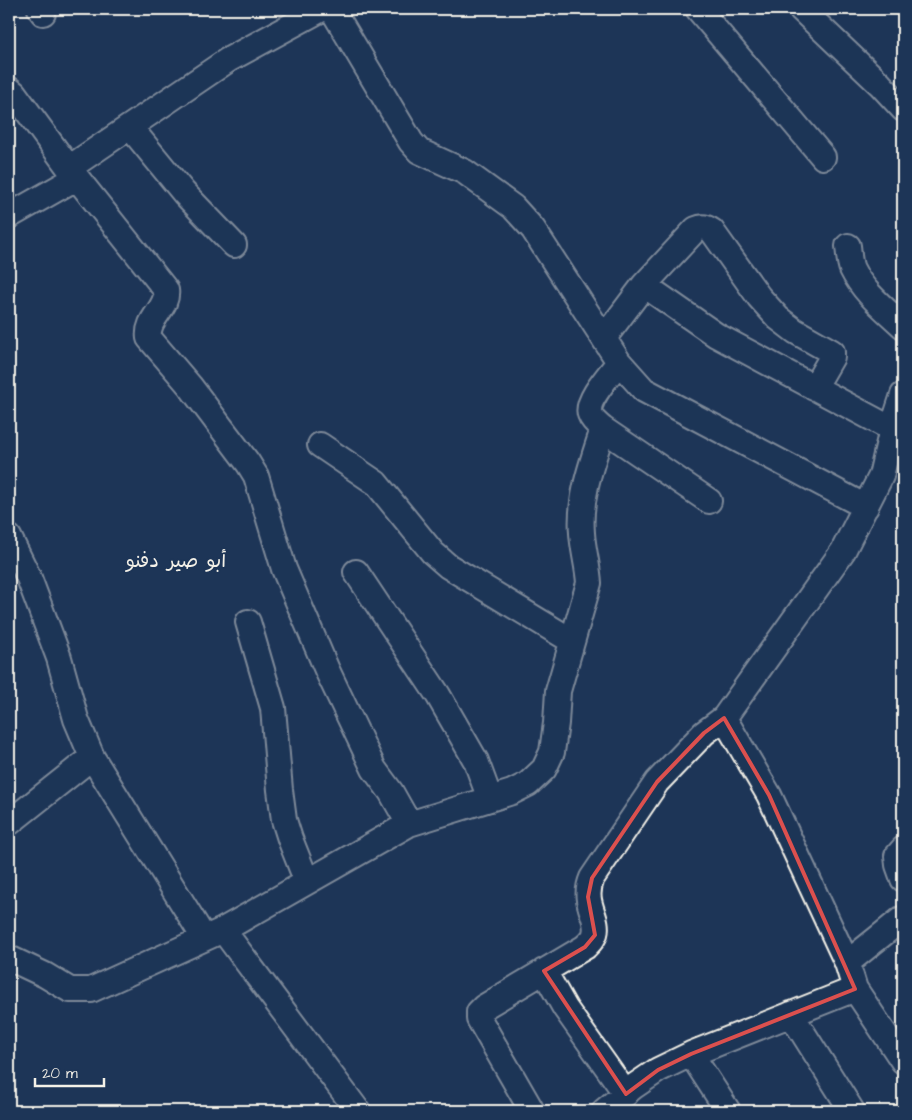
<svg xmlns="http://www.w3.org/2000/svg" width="912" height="1120" viewBox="0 0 912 1120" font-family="'Architects Daughter','Playpen Sans Arabic',sans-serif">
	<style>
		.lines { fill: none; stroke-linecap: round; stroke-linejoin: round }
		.minor-casing { stroke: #f4f1e8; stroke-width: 28 }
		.minor { stroke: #1d3557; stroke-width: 24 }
		.marked { fill: none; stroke: #dc504e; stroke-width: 4; stroke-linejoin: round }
		.labels { text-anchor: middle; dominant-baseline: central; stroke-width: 4; stroke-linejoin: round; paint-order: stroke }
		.quarter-label { font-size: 20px; fill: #f4f1e8; stroke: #1d3557 }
	</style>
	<rect width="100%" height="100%" fill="#1d3557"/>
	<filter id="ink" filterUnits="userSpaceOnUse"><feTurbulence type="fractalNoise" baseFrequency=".02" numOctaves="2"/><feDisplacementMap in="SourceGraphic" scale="10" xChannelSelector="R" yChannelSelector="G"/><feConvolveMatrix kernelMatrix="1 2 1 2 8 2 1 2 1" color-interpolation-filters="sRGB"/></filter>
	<g filter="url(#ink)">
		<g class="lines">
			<!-- minor casing -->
			<g class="minor-casing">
				<path id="minor" d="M40,9L43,13
					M332,9L411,142L419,151L465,172L513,207L533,229L619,362L644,390L866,507
					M698,9L823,157
					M801,9L880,84L903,109
					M9,89L14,93L69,168L166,290C169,308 146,318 149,338L190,386L248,463L256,476L284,569L327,670L374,769L391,792L409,824
					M130,127L184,193L234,245
					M69,168L228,60L322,9
					M9,216L76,178
					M848,246C849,253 849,262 852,269C863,292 885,309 903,326
					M644,285L716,335L892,429
					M604,338L644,285L696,229C703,226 706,227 712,231L759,297L778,318L795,331L832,352V357L814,388
					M619,362C611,373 585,401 590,414C592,420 598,425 603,429L709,501
					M320,445L376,483L433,553L448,566L572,641
					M9,537L29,578L59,658L76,719L92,757L204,938
					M356,572L438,695L476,761L490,799
					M248,622L273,708L280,790L284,820L290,839L307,882
					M9,823L92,757
					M903,849L897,856L898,865L903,879
					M223,930L358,1111
					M9,958L45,975L70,990H91L223,930L409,824L512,792L528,784L544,769L552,752L556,723L558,691L589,583C588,566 583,550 582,533C579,497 592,463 603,429
					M847,963L903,918
					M544,971L565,1008L626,1094
					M855,989L903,1061
					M791,1014L852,1111
					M691,1054L728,1111
					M532,1111L479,1019V1012L484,1007L585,947C588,944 594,939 595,934C600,916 581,904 592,878L657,782L704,733L724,718L843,551L881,476L892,429L903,395
					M604,1111L633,1087L658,1070L691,1054L855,989L847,963L769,795L724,718"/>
			</g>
			<!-- minor -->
			<use href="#minor" class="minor"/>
		</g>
	</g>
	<!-- marked area -->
	<path d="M0 0H912V1120H0ZM724,718L769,795L855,989L691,1054L658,1070L626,1094L544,971L585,947L595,935L588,897L592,878L657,782L704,733Z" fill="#1d3557" fill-opacity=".55" fill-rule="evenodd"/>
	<path class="marked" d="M724,718L769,795L855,989L691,1054L658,1070L626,1094L544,971L585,947L595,935L588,897L592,878L657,782L704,733Z"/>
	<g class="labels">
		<!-- quarter labels -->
		<g class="quarter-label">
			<text x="176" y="561">أبو صير دفنو</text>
		</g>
	</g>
	<!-- margin -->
	<rect width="912" height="1120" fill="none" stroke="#1d3557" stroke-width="30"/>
	<rect x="15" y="15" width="882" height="1090" fill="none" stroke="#f4f1e8" stroke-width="2" filter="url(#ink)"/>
	<!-- scale -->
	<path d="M35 1078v8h69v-8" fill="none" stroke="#f4f1e8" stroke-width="2.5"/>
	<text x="42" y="1078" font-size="15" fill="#f4f1e8" stroke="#1d3557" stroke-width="4" paint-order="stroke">20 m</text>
</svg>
